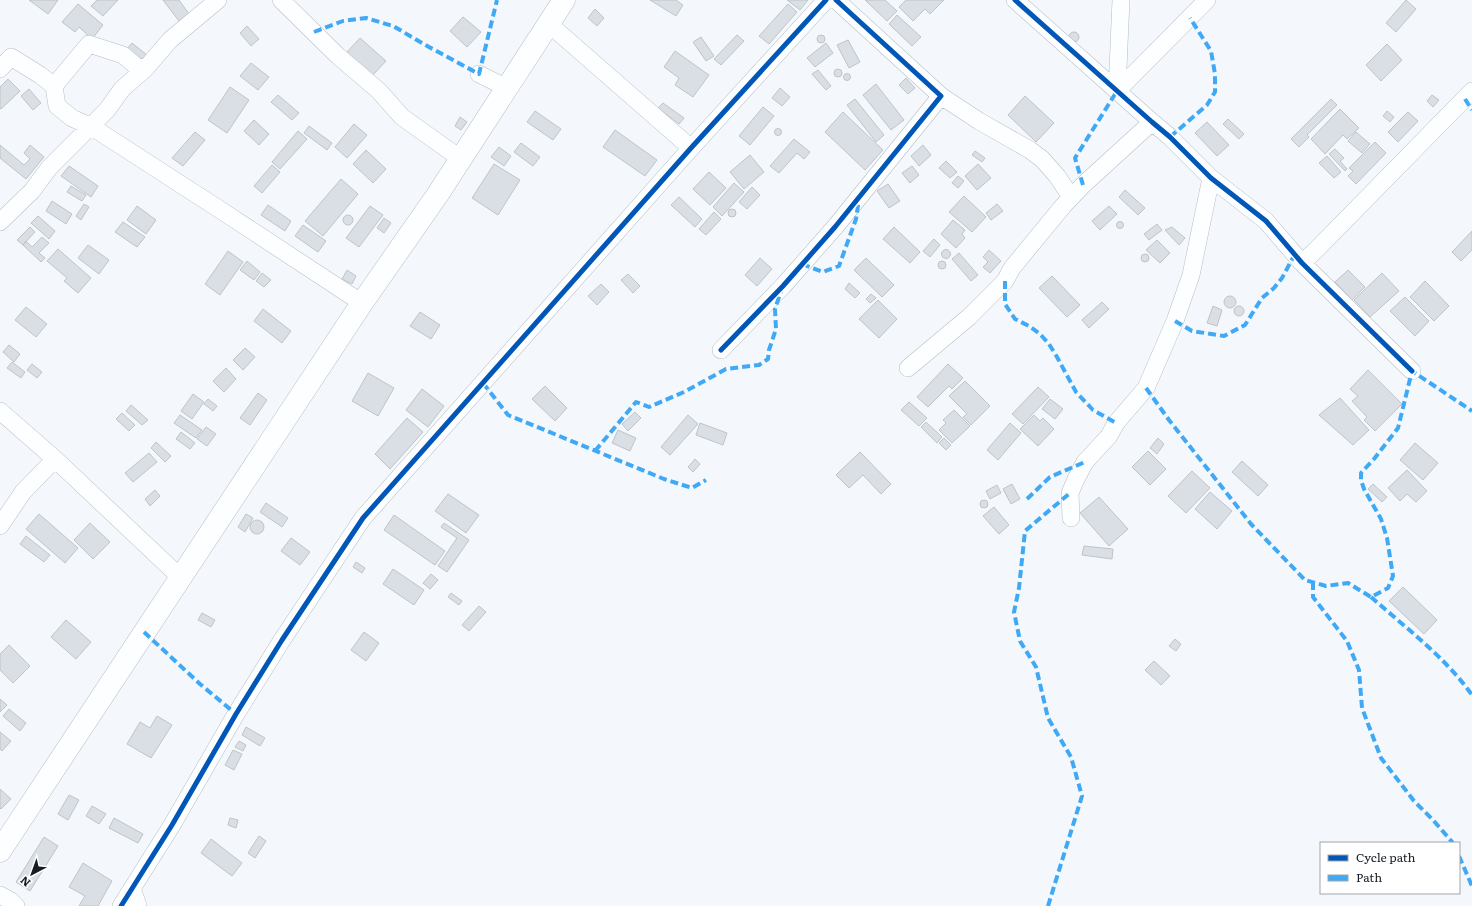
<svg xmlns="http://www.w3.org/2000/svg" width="1472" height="906" viewBox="0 0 1472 906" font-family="Literata,serif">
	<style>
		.building { fill: #d9dfe4; stroke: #bfc4c9 }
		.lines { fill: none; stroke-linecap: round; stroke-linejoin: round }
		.street-casing { stroke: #b7bdc2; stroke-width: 18 }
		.primary-casing { stroke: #b7bdc2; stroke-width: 23 }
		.street { stroke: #fdfeff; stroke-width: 17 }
		.primary { stroke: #fdfeff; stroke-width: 22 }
		.quiet { stroke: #3fa9f5; stroke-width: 4; stroke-dasharray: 8 4; stroke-linecap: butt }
		.cycleway-casing { stroke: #fff; stroke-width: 8 }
		.cycleway { stroke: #0057b8; stroke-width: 5 }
	</style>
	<rect width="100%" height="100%" fill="#f4f8fc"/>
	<!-- building -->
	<path class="building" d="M29,0H58L48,14Z
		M97,0H118L103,16L91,6Z
		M163,0H179L189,14L179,21Z
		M650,0H676L683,5L676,16Z
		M787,0H808L800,10Z
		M865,0H885L897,11L887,21Z
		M906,0H944L930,14L925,9L913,21L899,7Z
		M1406,0L1416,9L1396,32L1386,23Z
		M78,4L103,25L92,39L79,27L75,32L62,22Z
		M788,4L797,12L769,44L759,36Z
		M595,9L604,18L597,26L588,18Z
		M897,15L921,37L912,46L889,24Z
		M463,17L481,32L467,47L450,31Z
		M247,26L259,39L251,46L240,33Z
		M1069 37a5 5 0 1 1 10 0a5 5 0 1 1-10 0Z
		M737,35L744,41L721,65L714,59Z
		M817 39a4 4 0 1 1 8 0a4 4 0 1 1-8 0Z
		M701,37L714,56L706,61L693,42Z
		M360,38L386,61L372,76L346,53Z
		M848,40L860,62L849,68L837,45Z
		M132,43L147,55L141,62L126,50Z
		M826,43L833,53L815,67L807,58Z
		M1387,44L1402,60L1381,81L1366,65Z
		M675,51L709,75L693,97L675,85L679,78L664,67Z
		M251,63L269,77L258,90L240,76Z
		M834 73a4 4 0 1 1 8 0a4 4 0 1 1-8 0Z
		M818,70L831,86L826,90L812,74Z
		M843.5 77a3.5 3.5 0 1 1 7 0a3.5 3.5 0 1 1-7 0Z
		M906,78L915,88L908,94L899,85Z
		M8,79L20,91L1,109L0,108V87Z
		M876,84L904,120L891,130L863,95Z
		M230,87L249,100L227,133L208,120Z
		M780,88L790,97L782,106L772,98Z
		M29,89L41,103L33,110L21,96Z
		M278,95L299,113L292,120L271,102Z
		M1432,95L1439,100L1433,107L1427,101Z
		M1025,96L1054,123L1036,142L1008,115Z
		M855,99L884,135L876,142L847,105Z
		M1331,99L1337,105L1307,135L1309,137L1299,147L1291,139Z
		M663,103L684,118L679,124L658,108Z
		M763,107L774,116L750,145L739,136Z
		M1340,109L1359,128L1347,139L1343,135L1325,154L1311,139Z
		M535,111L561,129L553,140L527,122Z
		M1387,111L1394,117L1390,122L1383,116Z
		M843,112L883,150L865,170L825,132Z
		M1408,112L1418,121L1398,142L1388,132Z
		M460,117L467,122L461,130L455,126Z
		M1228,119L1244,134L1239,139L1223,124Z
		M254,120L269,134L259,145L244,131Z
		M1207,122L1229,145L1217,156L1195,133Z
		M354,124L367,135L347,158L335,147Z
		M309,126L332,143L327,150L304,133Z
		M774.5 132a3.5 3.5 0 1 1 7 0a3.5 3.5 0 1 1-7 0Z
		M615,130L657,160L645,176L603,147Z
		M298,131L307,139L280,169L272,162Z
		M195,132L205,140L183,166L172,158Z
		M1356,132L1370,144L1362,153L1348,141Z
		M794,139L810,152L804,159L797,153L779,173L770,166Z
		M1375,142L1386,153L1356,184L1348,176L1353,171L1349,168Z
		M521,143L540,157L533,166L514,152Z
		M0,145L24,165L30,159L24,153L30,145L44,157L26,179L0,158Z
		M923,145L931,155L919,166L911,156Z
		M499,147L511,156L504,166L491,157Z
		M1335,149L1344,158L1340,161L1347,169L1345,171L1329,154Z
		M366,150L386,169L373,183L353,164Z
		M975,151L985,158L982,162L972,155Z
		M750,155L764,172L744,189L730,172Z
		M1327,156L1341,172L1334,178L1319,163Z
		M946,161L957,172L950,178L939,168Z
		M494,164L520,180L498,215L472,198Z
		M978,164L991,178L977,190L965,176Z
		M272,165L280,172L262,193L254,186Z
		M69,166L98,186L91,197L61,176Z
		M912,166L919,175L910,183L902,173Z
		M709,172L726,188L710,205L693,189Z
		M958,176L964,181L958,188L952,183Z
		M341,179L358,194L323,236L305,221Z
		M734,183L744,192L722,216L713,207Z
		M888,184L900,201L889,208L877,191Z
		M71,186L86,195L82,201L67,192Z
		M752,187L760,195L747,209L739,202Z
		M1125,190L1145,208L1138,215L1119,197Z
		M964,196L986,217L972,232L949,212Z
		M679,197L702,219L695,227L671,205Z
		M52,201L72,214L66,224L46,211Z
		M84,204L89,207L81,220L76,216Z
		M997,204L1003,211L991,220L986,213Z
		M268,205L291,221L285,231L261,215Z
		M137,206L156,220L146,234L127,220Z
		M370,206L383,215L359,247L346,238Z
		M1109,206L1117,214L1100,230L1092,221Z
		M728 213a4 4 0 1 1 8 0a4 4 0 1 1-8 0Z
		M714,212L721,219L706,235L699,229Z
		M343 220a5 5 0 1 1 10 0a5 5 0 1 1-10 0Z
		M38,216L55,231L49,239L31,223Z
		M384,218L391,223L384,233L377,228Z
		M953,220L965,230L962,234L965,238L956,248L941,234Z
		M1116.5 225a3.5 3.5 0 1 1 7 0a3.5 3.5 0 1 1-7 0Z
		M123,222L145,237L137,247L115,232Z
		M1157,224L1162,230L1149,240L1144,234Z
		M303,225L326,241L318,252L295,236Z
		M30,227L35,232L23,245L17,240Z
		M894,227L920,252L910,263L883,239Z
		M1172,227L1185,238L1179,245L1165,230Z
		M1472,231V250L1461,261L1452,252Z
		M42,237L49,243L39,253L45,258L41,262L23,245L26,241L32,247Z
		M934,239L940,245L930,257L923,251Z
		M1157,240L1170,253L1160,263L1146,250Z
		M88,245L109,260L99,274L78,258Z
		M58,249L91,278L78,293L64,281L67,278L47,261Z
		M941.5 254a4.5 4.5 0 1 1 9 0a4.5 4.5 0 1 1-9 0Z
		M989,250L1001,261L990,273L983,267L988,262L983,257Z
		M228,251L243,262L220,295L205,284Z
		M959,253L978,275L971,281L952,259Z
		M1141 258a4 4 0 1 1 8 0a4 4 0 1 1-8 0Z
		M760,258L772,269L757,286L745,275Z
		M866,258L894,285L882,297L854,270Z
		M938 265a4 4 0 1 1 8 0a4 4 0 1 1-8 0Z
		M247,261L260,272L254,280L240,270Z
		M347,270L356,276L352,284L342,279Z
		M1348,270L1365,287L1352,300L1335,282Z
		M262,273L271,280L264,287L256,281Z
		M1382,273L1399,291L1370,317L1354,300Z
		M628,274L640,286L633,293L621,280Z
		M1052,276L1080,305L1067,317L1039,288Z
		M1425,281L1449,306L1434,321L1410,297Z
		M849,283L860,293L855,298L845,289Z
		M601,284L609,292L597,305L588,296Z
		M871,294L876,298L870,303L866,299Z
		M1224 302a6 6 0 1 1 12 0a6 6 0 1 1-12 0Z
		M1405,297L1429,321L1415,336L1390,311Z
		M878,300L897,319L879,338L859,319Z
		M1102,302L1109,309L1089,328L1082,320Z
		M1234 311a5 5 0 1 1 10 0a5 5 0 1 1-10 0Z
		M1213,306L1222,310L1217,326L1207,323Z
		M26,307L47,324L36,337L15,320Z
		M263,309L291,331L282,343L254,321Z
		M420,312L440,325L431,339L410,326Z
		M9,345L20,354L14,362L3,352Z
		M245,348L255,357L243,370L233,360Z
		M12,362L25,372L21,378L7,368Z
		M32,364L42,372L37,378L27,370Z
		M948,364L963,378L952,389L949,386L928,407L917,397Z
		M226,368L236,379L224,392L213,381Z
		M1368,370L1402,404L1375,431L1364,420L1367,417L1352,401L1358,396L1350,389Z
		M368,373L394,388L378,416L352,401Z
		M965,381L990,406L971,425L963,417L967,414L949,396Z
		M545,386L567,408L555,421L532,399Z
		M1038,387L1049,397L1023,424L1012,414Z
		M422,389L444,406L428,427L406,410Z
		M258,393L267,400L250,425L240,418Z
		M193,394L204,402L192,419L181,411Z
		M1340,398L1369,430L1353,445L1319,415Z
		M208,399L217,406L213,411L204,404Z
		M1050,399L1063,409L1055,419L1042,409Z
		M909,402L927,418L919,426L901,410Z
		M131,405L148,420L142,425L126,411Z
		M954,410L970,426L952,443L939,430L946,423L943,420Z
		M635,412L641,418L628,431L622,424Z
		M122,413L135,425L129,431L116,419Z
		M180,415L202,430L196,438L174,423Z
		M688,415L698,424L670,455L661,447Z
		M1034,415L1040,421L1043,418L1054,429L1038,446L1020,429Z
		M407,418L423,432L390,469L375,454Z
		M926,422L942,437L937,443L921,427Z
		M700,423L727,433L723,445L696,435Z
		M1010,423L1021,433L998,460L987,450Z
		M206,427L216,434L207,446L197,439Z
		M618,430L636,438L630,451L612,443Z
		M181,432L195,443L190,449L176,439Z
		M944,438L951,445L946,450L939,443Z
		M1158,438L1164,444L1157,454L1150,448Z
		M156,442L171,456L165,462L151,448Z
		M1415,443L1438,463L1423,480L1400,460Z
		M1148,451L1166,469L1150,485L1132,467Z
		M860,452L891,484L881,494L863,475L849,488L836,475Z
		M149,453L157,462L133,482L125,473Z
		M695,459L700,464L693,472L688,467Z
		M1242,461L1268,485L1258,496L1232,472Z
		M1407,470L1427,491L1416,502L1407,494L1400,501L1388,488Z
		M1192,471L1210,488L1186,513L1168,496Z
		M1012,484L1020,499L1011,504L1003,489Z
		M1373,484L1387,497L1382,502L1368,489Z
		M997,485L1001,493L990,499L986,491Z
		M155,490L160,496L150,506L145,499Z
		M1210,492L1232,511L1217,529L1195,509Z
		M448,494L479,515L466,533L435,511Z
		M1099,497L1128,529L1109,546L1080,513Z
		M980 504a4 4 0 1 1 8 0a4 4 0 1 1-8 0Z
		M266,503L288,518L282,527L260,512Z
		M994,507L1009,525L999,534L983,516Z
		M39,514L78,548L65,563L26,529Z
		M246,514L253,518L245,532L238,527Z
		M394,515L445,551L435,565L384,530Z
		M250 527a7 7 0 1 1 14 0a7 7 0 1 1-14 0Z
		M90,523L110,542L93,559L74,540Z
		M444,523L469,540L447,572L438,566L457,538L441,527Z
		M26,536L50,555L44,562L20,544Z
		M291,538L310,552L300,565L281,551Z
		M1084,546L1113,549L1112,559L1082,555Z
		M356,562L365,568L362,573L353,567Z
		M393,569L424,590L414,605L383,584Z
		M431,574L438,580L430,589L423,583Z
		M1403,587L1437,620L1424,634L1389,601Z
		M451,593L462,601L459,605L448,597Z
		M479,606L486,612L469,631L462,625Z
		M202,613L215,620L211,627L198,620Z
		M66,620L91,642L76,659L51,637Z
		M364,632L379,643L366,661L351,650Z
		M1175,639L1181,644L1176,651L1169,646Z
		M9,645L30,666L13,683L0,670V654Z
		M1154,661L1170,676L1161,685L1145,670Z
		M0,699L7,705L0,712Z
		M9,709L26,723L20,731L3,716Z
		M157,716L172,725L151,758L127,744L140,722L150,728Z
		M246,727L265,738L260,746L242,735Z
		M0,732L11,741L2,751L0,749Z
		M239,741L246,745L243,751L235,747Z
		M233,750L242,754L234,770L225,765Z
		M0,789L11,799L1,809L0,808Z
		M69,795L79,800L68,820L58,814Z
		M92,806L106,814L99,824L86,816Z
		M114,818L143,834L138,843L109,828Z
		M230,818L238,820L236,828L228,825Z
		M259,836L266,841L255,858L248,853Z
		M44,837L58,846L30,891L16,882Z
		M211,839L242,863L232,876L201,853Z
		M83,863L112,881L98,906H79L85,896L69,887Z"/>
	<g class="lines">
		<!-- street casing -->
		<g class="street-casing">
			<path id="street" d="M281,0L338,56L379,91L402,117L461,159
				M1015,0L1152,122L1170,137L1211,178L1266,221L1302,263L1412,371
				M549,24L691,148
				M0,69L11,57L40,75L54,86L57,106L72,118L92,127L222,211L362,303
				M479,74L507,88
				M54,86L89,44L123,55L136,66L146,68
				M1117,91L1207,0
				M1117,91L1121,0
				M941,96L979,121L1030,150L1042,159L1057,176L1071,197
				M0,222L32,191L49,168L107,110L122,89L146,68L170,40L218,0
				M1302,263L1316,250L1472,91
				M721,350L783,286L835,227L941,96L836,0
				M908,368L969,317L1005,281L1012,268L1063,206L1083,185L1152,122
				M0,411L55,459L180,577
				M1071,518L1070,493L1076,479L1085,462L1109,436L1116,423L1146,388L1175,321L1191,275L1211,178
				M0,526L23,492L55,459
				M132,888L138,906
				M0,895L11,901L16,906
				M121,906L172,825L236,714L282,640L363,518L691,148L826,0"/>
		</g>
		<!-- primary casing -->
		<g class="primary-casing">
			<path id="primary" d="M0,851L362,303L438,194L564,0"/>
		</g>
		<!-- street -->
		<use href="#street" class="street"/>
		<!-- primary -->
		<use href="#primary" class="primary"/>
		<!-- quiet -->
		<path class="quiet" d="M314,32L343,21L366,18L393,26L429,47L479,74L497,0
			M1465,99L1472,110
			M1170,137L1207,105L1215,92V74L1211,51L1190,18
			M1083,185L1075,158L1117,91
			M802,264L823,272L839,266L856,219L859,199
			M1005,281V304L1015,319L1029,326L1040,334L1049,344L1057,357L1076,392L1093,410L1116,423
			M1175,321L1192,331L1224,336L1245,325L1262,298L1274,288L1282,278L1295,254
			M483,383L508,415L664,479L692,488L706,480
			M1146,388L1169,420L1251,524L1305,580L1326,586L1348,583L1371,597L1388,588L1393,576L1387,538L1381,519L1364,489L1361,480V473L1374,459L1398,428L1412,371L1472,411
			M595,451L636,402L649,407L684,392L726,369L759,365L768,359L769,350L776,329L775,309L781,291
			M1027,499L1050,477L1085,462
			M1313,582V597L1347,641L1359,670L1362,708L1381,758L1414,801L1433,820L1453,843
			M1371,597C1406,628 1445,657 1472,695
			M144,632L200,684L236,714
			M1459,856L1472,886
			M1048,906L1082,796L1071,757L1048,718L1036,667L1020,641L1014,612L1019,588L1025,531L1070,493"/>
		<!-- cycleway casing -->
		<g class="cycleway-casing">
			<path id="cycleway" d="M1015,0L1152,122L1170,137L1211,178L1266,221L1302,263L1412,371
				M721,350L783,286L835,227L941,96L836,0
				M121,906L172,825L236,714L282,640L363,518L691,148L826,0"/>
		</g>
		<!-- cycleway -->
		<use href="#cycleway" class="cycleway"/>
	</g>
	<!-- legend -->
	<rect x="1320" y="842" width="140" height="52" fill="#ffffff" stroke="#a1a4a7"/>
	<rect x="1328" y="855" width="20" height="6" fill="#0057b8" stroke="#a1a4a7"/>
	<text x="1356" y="862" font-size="12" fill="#151c22">Cycle path</text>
	<rect x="1328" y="875" width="20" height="6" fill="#3fa9f5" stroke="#a1a4a7"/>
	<text x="1356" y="882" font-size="12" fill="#151c22">Path</text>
	<!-- north arrow -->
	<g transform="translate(32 874) rotate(221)" stroke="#ffffff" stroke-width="3" paint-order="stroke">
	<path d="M0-3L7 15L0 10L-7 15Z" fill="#151c22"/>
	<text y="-6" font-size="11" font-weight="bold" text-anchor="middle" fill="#151c22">N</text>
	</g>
</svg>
